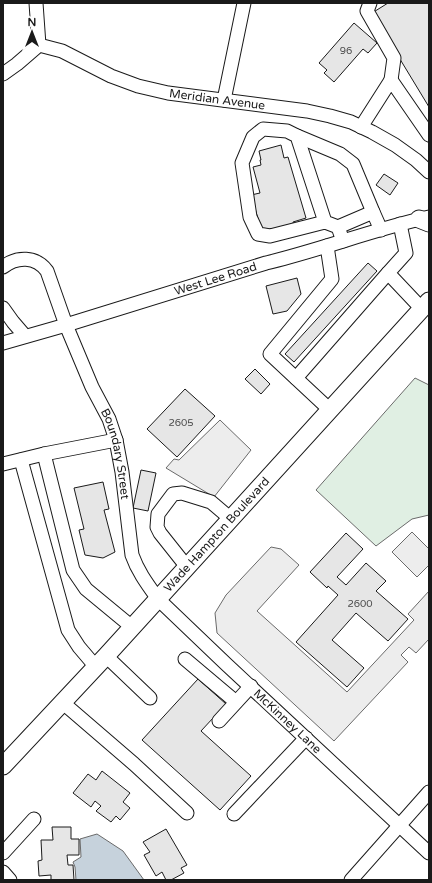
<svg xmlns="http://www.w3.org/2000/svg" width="432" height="883" viewBox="0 0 432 883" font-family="'Varela Round',sans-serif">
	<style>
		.green { fill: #e0efe3; stroke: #6a6a6a }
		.parking { fill: #ededed; stroke: #6a6a6a }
		.water { fill: #c6d2dc; stroke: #6a6a6a }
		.building { fill: #e6e6e6; stroke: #1a1a1a }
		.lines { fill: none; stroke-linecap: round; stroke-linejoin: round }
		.minor-casing { stroke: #1a1a1a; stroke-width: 15 }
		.major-casing { stroke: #1a1a1a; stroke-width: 19 }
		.minor { stroke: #fff; stroke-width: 13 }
		.major { stroke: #fff; stroke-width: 17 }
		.labels { text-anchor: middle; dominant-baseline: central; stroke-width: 3; stroke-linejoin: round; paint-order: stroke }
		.number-label { font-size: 10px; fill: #4d4d4d }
		.street-label { font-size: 12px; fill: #1a1a1a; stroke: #fff }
	</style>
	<rect width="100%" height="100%" fill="#fff"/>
	<!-- green -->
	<path class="green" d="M415,378L429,385V515L412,519L376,546L316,490Z"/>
	<!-- parking -->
	<path class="parking" d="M220,420L251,450L214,497L166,468L174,459L179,460Z
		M412,532L429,549V565L417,577L392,552Z
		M271,547L281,549L299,565L257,611L347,692L414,620L408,614L429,591V639L416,653L409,647L401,655L408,662L334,741L217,633L215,613L226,595Z"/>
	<!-- water -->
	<path class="water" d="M97,834L123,851L144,880H76L75,867L73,862L81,857L80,839Z"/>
	<!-- building -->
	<path class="building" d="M388,3H429V107L372,13Z
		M354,23L377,43L368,53L363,49L334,82L324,73L327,70L319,63Z
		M281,145L284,158L288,157L306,218L293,222L294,227L262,232L251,195L260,193L253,167L261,165L260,160H261L259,151Z
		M384,174L398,183L390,195L376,185Z
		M368,263L377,271L294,362L285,354Z
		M297,278L301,294L287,311L273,314L266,286Z
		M255,369L270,384L261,394L245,379Z
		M185,389L215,416L177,457L147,429Z
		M141,470L156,473L148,511L133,508Z
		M103,482L109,509L104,510L115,552L103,558L85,555L79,530L84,529L74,488Z
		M346,533L363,549L337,577L346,585L366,563L386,581L376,591L408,619L388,641L356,613L332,640L364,668L347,687L296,642L338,595L328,586L327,588L310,572Z
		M198,679L226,704L201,731L251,776L220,810L142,740Z
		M102,771L130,793L123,802L130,808L120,820L116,816L111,822L96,811L101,806L95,801L91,807L73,793L88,774L96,780Z
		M52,827H71V839H79V855H67L68,865H73L74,880H51V875L39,876L38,861L42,860L41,840H53Z
		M166,829L187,865L181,868L184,873L171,880H166L162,872L156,876L144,855L150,852L143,842Z"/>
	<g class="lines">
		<!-- minor casing -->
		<g class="minor-casing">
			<g id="minor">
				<path d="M36,3L39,45"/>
				<path d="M370,3L367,11L394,58L391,80"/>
				<path id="s1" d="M39,45L62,51L111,76L138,86L168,93L307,111L330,116L351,122L372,132L395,145L416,160L429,172"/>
				<path d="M3,74L17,64L39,45"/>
				<path d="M224,100L244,3"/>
				<path d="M361,127L391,80L429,135"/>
				<path d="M297,136L340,154L353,164L373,212"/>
				<path d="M325,222L270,236L258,234L250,217L242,163L253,137L263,129L287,131L297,136L325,222L338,227L343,241"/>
				<path d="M400,224L406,253L388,273L422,309"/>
				<path d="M338,227L373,212L381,230"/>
				<path d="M327,246L332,279L270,354L330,410"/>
				<path id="s2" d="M3,267C17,256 36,256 47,271L66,325L92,387L109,419L116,440L122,472L132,555C138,572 148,585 158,599L226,664L429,853"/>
				<path d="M3,308L13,322L25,336"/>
				<path id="s3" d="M3,343L66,325L266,263C321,250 374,229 429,217"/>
				<path d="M296,378L388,273"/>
				<path d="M44,454L73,570L86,589L132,627"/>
				<path d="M21,460L68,630L79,647L96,667"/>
				<path d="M3,464L44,454L116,440"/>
				<path d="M187,567L160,533L157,527L158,514L173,494L182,493L211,502L231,519"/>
				<path d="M106,656L150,698"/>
				<path d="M185,659L236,702"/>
				<path d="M62,702L134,764L187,813"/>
				<path d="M219,721L251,686"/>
				<path d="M234,814L306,738"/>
				<path d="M3,853L34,819"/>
				<path d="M3,872L10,880"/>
				<path d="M351,880L429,792"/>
			</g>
		</g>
		<!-- major casing -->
		<g class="major-casing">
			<g id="major">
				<path d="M419,219L429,223"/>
				<path id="s4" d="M3,766L106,656L429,301"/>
			</g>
		</g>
		<!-- minor -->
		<use href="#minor" class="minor"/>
		<!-- major -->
		<use href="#major" class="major"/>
	</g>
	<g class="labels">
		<!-- number labels -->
		<g class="number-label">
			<text x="346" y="51">96</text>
			<text x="181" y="423">2605</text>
			<text x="360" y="604">2600</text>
		</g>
		<!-- street labels -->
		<g class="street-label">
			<text stroke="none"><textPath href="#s1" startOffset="188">Meridian Avenue</textPath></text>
			<text stroke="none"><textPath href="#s3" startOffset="222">West Lee Road</textPath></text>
			<text stroke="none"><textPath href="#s2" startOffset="246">Boundary Street</textPath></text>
			<text stroke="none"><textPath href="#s4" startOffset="315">Wade Hampton Boulevard</textPath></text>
			<text stroke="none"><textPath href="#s2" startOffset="578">McKinney Lane</textPath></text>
		</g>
	</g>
	<!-- border -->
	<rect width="432" height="883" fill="none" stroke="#1a1a1a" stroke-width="8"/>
	<!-- north arrow -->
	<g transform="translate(32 32)" stroke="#ffffff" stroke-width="3" paint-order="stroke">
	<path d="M0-3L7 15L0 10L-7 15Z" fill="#1a1a1a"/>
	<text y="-6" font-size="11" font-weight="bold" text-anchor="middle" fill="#1a1a1a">N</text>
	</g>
</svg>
